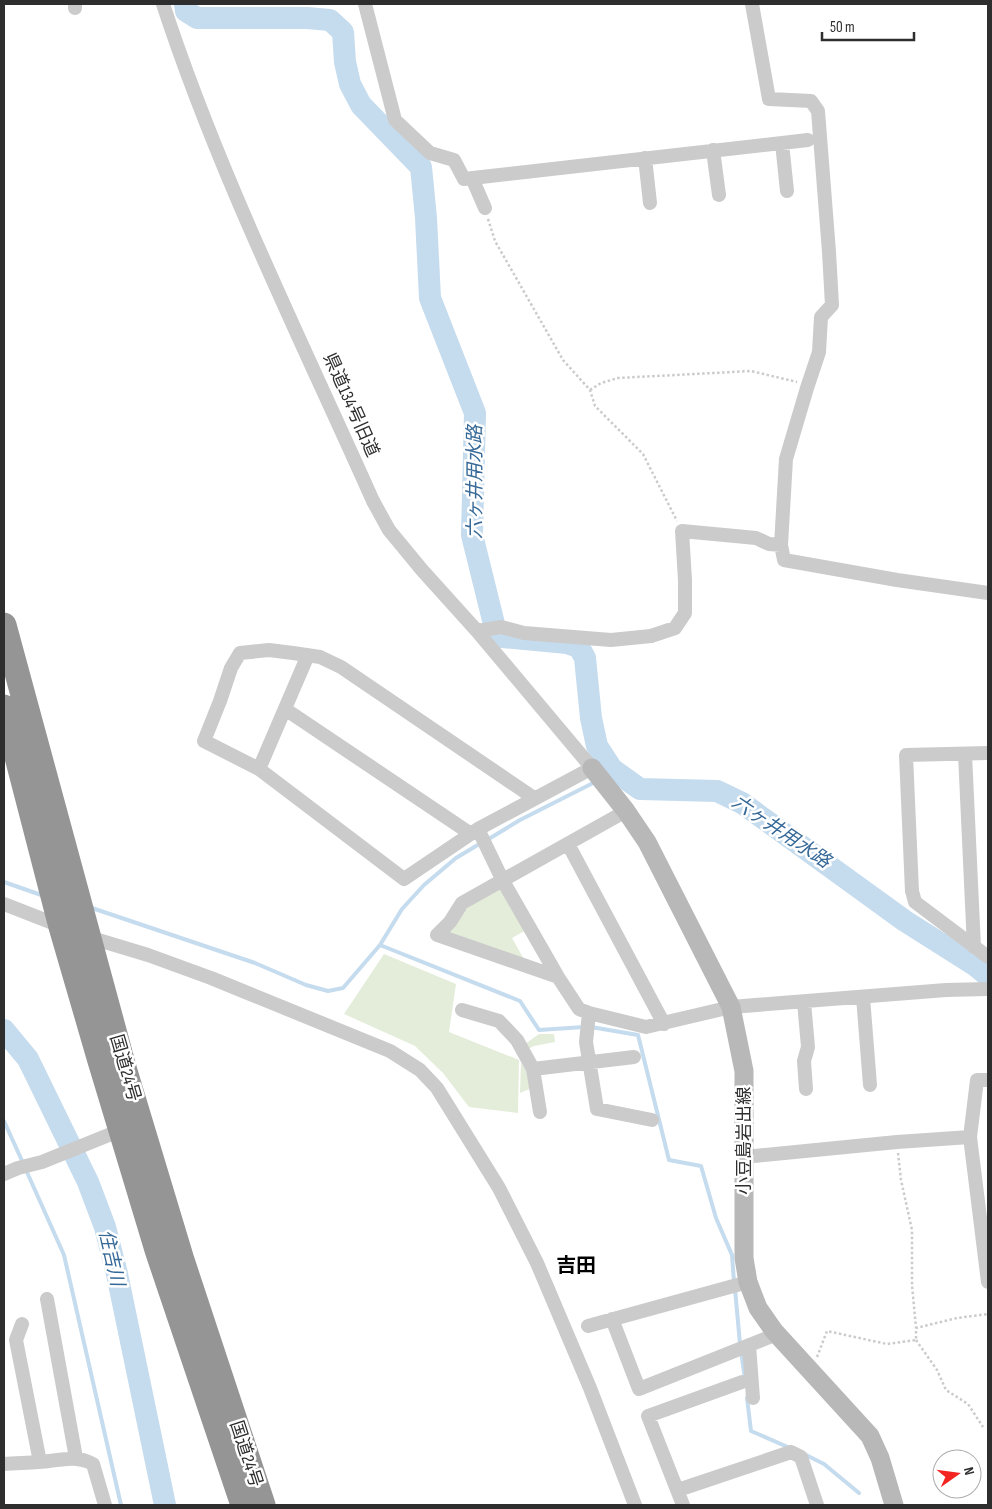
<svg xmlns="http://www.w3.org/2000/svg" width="992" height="1509" viewBox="0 0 992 1509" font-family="'Sofia Sans Condensed','Noto Sans JP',sans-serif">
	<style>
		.green { fill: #e3edda }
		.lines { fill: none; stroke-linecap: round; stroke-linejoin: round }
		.stream { stroke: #c5dbee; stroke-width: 4 }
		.river { stroke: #c5dbee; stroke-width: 22 }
		.path { stroke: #cbcbcb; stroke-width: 2.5; stroke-dasharray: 2.5 2.5; stroke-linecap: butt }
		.street { stroke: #cbcbcb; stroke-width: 14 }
		.secondary { stroke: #b8b8b8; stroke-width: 19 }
		.highway { stroke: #959595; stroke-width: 25 }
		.labels { text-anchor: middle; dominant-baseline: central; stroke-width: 5; stroke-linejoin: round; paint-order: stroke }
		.street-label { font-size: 18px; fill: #2e2e2e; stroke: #fff }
		.water-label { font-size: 19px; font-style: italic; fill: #366997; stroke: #fff }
		.quarter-label { font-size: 20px; font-weight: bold; fill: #000; stroke: #fff }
	</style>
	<rect width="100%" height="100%" fill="#fff"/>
	<!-- green -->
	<path class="green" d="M498,888L504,889L526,930L512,938L526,963L447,934L466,906Z
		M384,954L456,984L449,1032L519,1060L518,1113L469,1107L443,1073L415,1046L344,1014Z
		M539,1034H554L555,1042L534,1046L528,1049L525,1044Z
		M521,1063L529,1073L532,1088L520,1093Z"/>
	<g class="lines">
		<!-- stream -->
		<path class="stream" d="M606,776L615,771
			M487,840L520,820L595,782
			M4,882L44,896
			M89,907L255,963L306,985L328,991L343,988L380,945L402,909L424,885L456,858L481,843
			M380,945L520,1001L539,1030L584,1027
			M591,1027L638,1035L669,1160L701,1166L716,1218L732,1255L734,1282
			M4,1121L23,1163
			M26,1170L64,1255L121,1505
			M735,1289L740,1344
			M741,1351L745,1379
			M747,1398L751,1431L790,1448
			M804,1454L824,1464L859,1493"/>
		<!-- river -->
		<path class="river" d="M185,4L186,11L197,18H307L330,20L343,32L345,62L350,84L361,105L421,167L426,218L430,298L475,413L472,535L496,632L502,637L567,643L579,647L585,658L591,718L597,746L612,769L640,789L717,791L742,803L905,921L976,966L988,976
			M4,1030L28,1059L88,1182L105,1227L117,1274L165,1505"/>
		<!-- path -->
		<path class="path" d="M488,219L495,241L563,360L590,390L595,406L643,454L677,521
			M590,390L601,383L618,378L751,371L797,382
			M898,1153L901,1180L912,1230V1285L916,1328
			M916,1340L937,1370L946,1390L968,1404L983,1427
			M817,1357L827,1331L887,1344L916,1340V1328L957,1318L988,1314"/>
		<!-- street -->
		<path class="street" d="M75,4V8
			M163,4C219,175 300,337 373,501L389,530L422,570L477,631L592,768L478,829L404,879L259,769L204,741L220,701L231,668L240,653L269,650L293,653L320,657L341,667L534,798
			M365,4L395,120L430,153L454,160L464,179L808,140
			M752,4L769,99L811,101L818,111L829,252L832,305L821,317L819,352L807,388L786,459L781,545L784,560L897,580L988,593
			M782,143L787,191
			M713,150L719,195
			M645,158L650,203
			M472,178L485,208
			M477,631L501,627L524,633L611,640L651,636L675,628L685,613V580L682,531L756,538L769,544L781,545
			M285,709L471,834
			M988,753L906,755L912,891L915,902L988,957
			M965,754L974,947
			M259,769L308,655
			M478,829L503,881L558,977L579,1009L589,1013L646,1027L731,1007L946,990L988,989
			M568,844L664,1024
			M4,904L63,927
			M85,936L148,955L211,978L390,1051L420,1070L437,1088L499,1188L537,1263L590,1388L635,1505
			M558,977L437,935L450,922L462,903L626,811
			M863,997L870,1085
			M804,1002L808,1047L804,1061L806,1089
			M462,1010L499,1021L517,1040L533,1069L634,1057
			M589,1013L586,1042L597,1109L652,1120
			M533,1069L540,1112
			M988,1080H977L970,1137L988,1282
			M744,1157L897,1142L970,1137
			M4,1174L18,1168L42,1162L121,1130
			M47,1299L76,1458
			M612,1319L639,1389L777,1334
			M22,1324L16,1340L40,1462
			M588,1326L748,1282
			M749,1345L753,1398
			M4,1464C16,1463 27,1463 39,1462C58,1461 75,1454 93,1464L105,1505
			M678,1490L791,1452L801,1457L817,1505
			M683,1505L648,1416L742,1382"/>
		<!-- secondary -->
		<path class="secondary" d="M592,768L626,811L647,842L731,1007L744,1071V1258L748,1282L758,1308L774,1331L870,1436L880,1458L894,1505"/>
		<!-- highway -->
		<path class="highway" d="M4,625L125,1071L182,1260L263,1505
			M4,707L61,927L100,1061L157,1250L243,1505"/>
	</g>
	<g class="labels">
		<!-- street labels -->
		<g class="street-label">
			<text transform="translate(351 405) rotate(66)">県道134号旧道</text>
			<text transform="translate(125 1068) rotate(74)">国道24号</text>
			<text transform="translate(744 1141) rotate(-90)">小豆島岩出線</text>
			<text transform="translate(246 1454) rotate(72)">国道24号</text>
		</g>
		<!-- water labels -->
		<g class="water-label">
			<text transform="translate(475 482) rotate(-90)">六ヶ井用水路</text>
			<text transform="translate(781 832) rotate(34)">六ヶ井用水路</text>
			<text transform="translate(111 1258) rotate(77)">住吉川</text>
		</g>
		<!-- quarter labels -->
		<g class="quarter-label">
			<text x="576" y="1266">吉田</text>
		</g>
	</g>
	<!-- border -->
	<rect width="992" height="1509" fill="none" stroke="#2e2e2e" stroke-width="10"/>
	<!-- north arrow -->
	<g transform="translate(957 1474) rotate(76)"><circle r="24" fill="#ffffff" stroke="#ababab"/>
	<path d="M0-4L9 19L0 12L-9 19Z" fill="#f32522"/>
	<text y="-8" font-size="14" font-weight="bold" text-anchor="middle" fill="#2e2e2e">N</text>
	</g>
	<!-- scale -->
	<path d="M822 32v8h92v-8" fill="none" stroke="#2e2e2e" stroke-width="2.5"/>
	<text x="830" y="32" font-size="15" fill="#2e2e2e" stroke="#ffffff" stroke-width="4" paint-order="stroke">50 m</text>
</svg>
